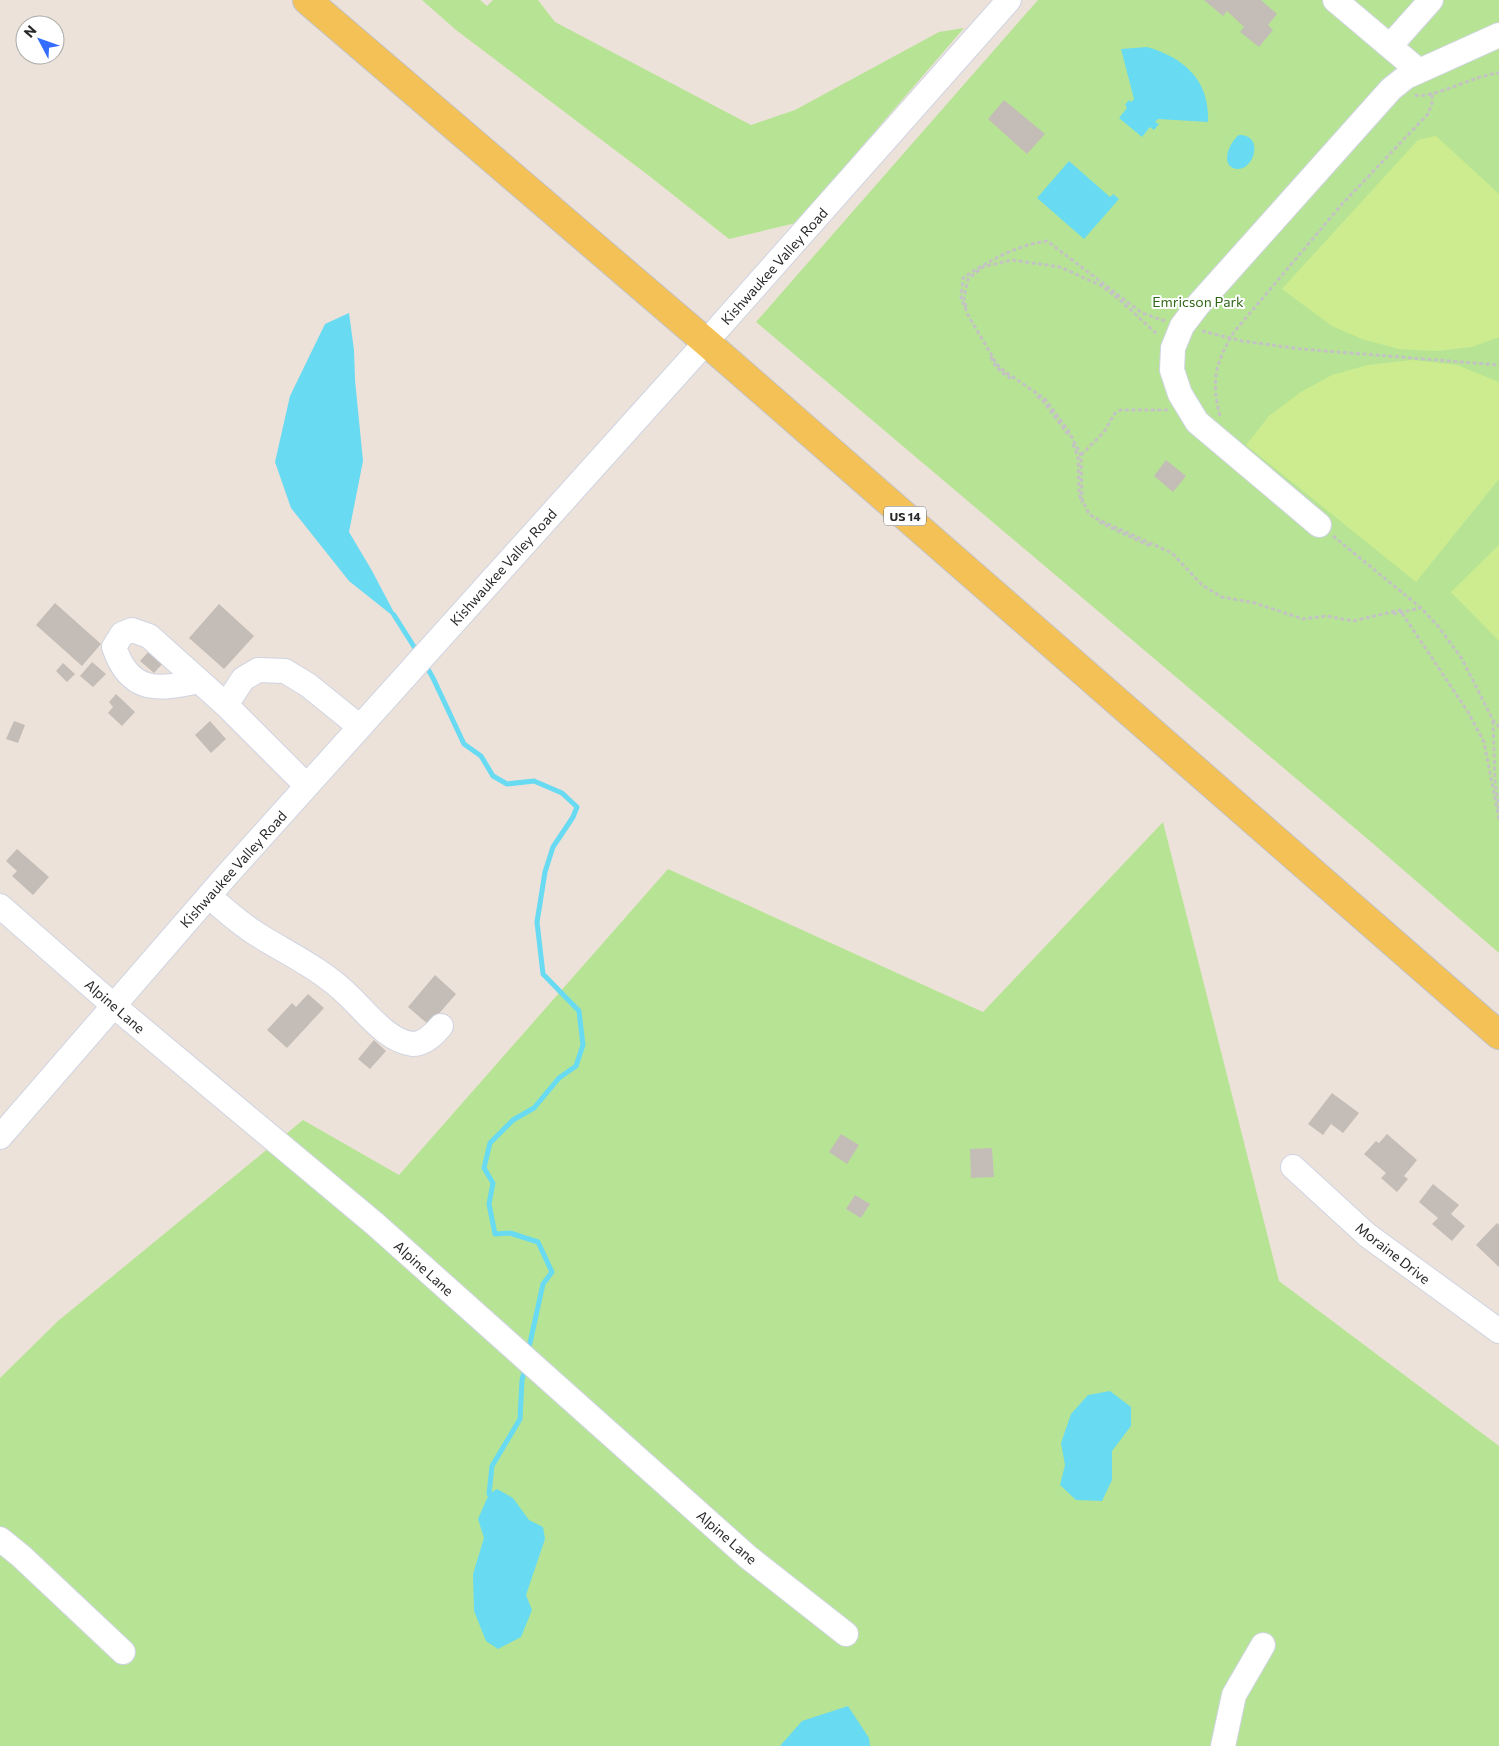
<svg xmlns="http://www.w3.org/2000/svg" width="1499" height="1746" viewBox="0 0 1499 1746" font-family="Commissioner,sans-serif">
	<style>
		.green { fill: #b7e494 }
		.pitch { fill: #cdec8f }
		.water { fill: #68daf2 }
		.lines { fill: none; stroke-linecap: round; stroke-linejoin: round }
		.stream { stroke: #68daf2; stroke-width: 5 }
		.building { fill: #c4bcb6 }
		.minor-casing { stroke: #cfd4e2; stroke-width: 26 }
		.major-casing { stroke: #c3c3c3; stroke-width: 30 }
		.path { stroke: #c3c3c3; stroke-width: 3; stroke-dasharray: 4 2.5; stroke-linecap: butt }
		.minor { stroke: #fff; stroke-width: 24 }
		.major { stroke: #f4c156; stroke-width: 28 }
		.labels { text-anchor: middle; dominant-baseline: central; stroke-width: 4; stroke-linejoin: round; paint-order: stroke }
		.shield { fill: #fff; stroke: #696969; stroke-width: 1 }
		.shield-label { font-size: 12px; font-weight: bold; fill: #292929 }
		.street-label { font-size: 14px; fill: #292929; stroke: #fff }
		.park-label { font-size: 14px; fill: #2f6717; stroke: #fff }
	</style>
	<rect width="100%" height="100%" fill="#ece2d9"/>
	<!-- green -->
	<path class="green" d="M422,0H480L487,6L493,0H538L555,22L751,125L795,110L939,32L964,28L796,223L729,239L648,175L456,30Z
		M1038,0H1499V953L1370,841L756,322Z
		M1163,822L1279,1281L1499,1446V1746H0V1378L58,1321L303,1120L399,1175L668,869L983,1012Z"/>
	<!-- pitch -->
	<path class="pitch" d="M1436,136L1499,194V337L1472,347L1435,351L1399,349L1362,339L1332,326L1282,289L1418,140Z
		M1413,360L1457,365L1499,382V479L1416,582L1246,445L1269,416L1301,392L1332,375L1368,365Z
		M1499,545V641L1451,592Z"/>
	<!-- water -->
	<path class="water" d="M1147,47C1185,58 1210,81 1208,122L1158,119L1155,122L1159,124L1154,130L1150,127L1142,137L1119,118L1127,108L1125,105L1129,100L1131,102L1134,99L1121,49Z
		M1239,135C1264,134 1255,170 1237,169C1219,167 1229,142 1239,135Z
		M1069,161L1110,197L1113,194L1119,199L1084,239L1037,198Z
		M349,313L354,350L355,380L363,461L349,532L371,569L398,620L349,581L291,508L275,462L290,396L325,324Z
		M1110,1391L1131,1407V1426L1112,1451V1480L1102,1501L1076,1500L1060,1485L1065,1465L1061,1443L1071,1414L1088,1395Z
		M497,1489L513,1498L529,1520L543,1527L545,1539L526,1595L532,1610L521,1637L498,1649L486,1641L474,1611L473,1574L484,1538L478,1519L489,1494Z
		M848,1706L869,1738L870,1746H780L802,1721Z"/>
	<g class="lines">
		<!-- stream -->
		<path class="stream" d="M394,615L418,653
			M425,664L433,678L464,744L481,756L493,776L507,784L534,781L562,793L577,807L573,817L553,847L545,872L537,922L543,974L579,1011L583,1045L576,1066L559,1078L534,1108L513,1120L490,1143L484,1168L493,1183L489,1204L495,1234L510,1233L538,1242L552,1272L543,1284L528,1352
			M489,1494L492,1466L520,1419L522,1380L525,1368"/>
	</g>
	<!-- building -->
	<path class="building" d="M1204,0H1261L1277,14L1268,25L1273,30L1259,47L1240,32L1244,27L1227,11L1223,16Z
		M1004,100L1045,134L1027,154L988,119Z
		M1166,460L1186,476L1173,492L1154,476Z
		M55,603L101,644L82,666L36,625Z
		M219,604L254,636L224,669L189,638Z
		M151,649L165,661L154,673L140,661Z
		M92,662L106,674L93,687L80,676Z
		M63,663L75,674L67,682L56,671Z
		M116,694L135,712L122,726L108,713L113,707L109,702Z
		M14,721L25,725L18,743L6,739Z
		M210,721L226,739L211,753L195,735Z
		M17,849L49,877L33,895L12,876L17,871L6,861Z
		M435,975L456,994L429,1025L408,1007Z
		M308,994L324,1008L287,1048L267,1030L292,1003L296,1007Z
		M374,1040L386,1051L370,1069L358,1059Z
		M1332,1093L1359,1113L1343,1133L1331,1124L1323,1135L1308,1124Z
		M841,1134L859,1145L847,1164L829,1152Z
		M1387,1134L1417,1160L1404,1176L1408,1179L1397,1192L1381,1178L1386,1173L1364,1154L1376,1141L1379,1143Z
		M992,1148L994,1177L971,1178L970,1149Z
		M1433,1184L1459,1205L1451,1214L1465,1226L1452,1241L1432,1224L1438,1218L1419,1202Z
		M855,1195L870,1204L861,1218L846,1209Z
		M1497,1223L1499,1225V1267L1476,1245Z"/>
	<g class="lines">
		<!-- minor casing -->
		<g class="minor-casing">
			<path id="minor" d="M1335,0L1419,71
				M1390,46L1431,0
				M1319,525L1197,422L1180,394L1172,370L1173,348L1182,326L1198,305L1391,89L1406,77L1499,35
				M198,681C158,690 130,694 114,647L122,634L132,630L149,636L226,705L307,786
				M226,705L243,679L258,670L285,671L308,685L360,727
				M209,896C226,911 244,927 263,938C293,956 324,971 349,996C366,1012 388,1042 413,1044C425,1044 434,1034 441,1026
				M0,906L113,1005L375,1224L748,1557L846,1634
				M0,1137L226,876L706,342L1009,0
				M1293,1167L1367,1235L1499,1331
				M0,1539L21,1556L123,1652
				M1223,1746L1234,1695L1263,1645"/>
		</g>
		<!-- major casing -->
		<g class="major-casing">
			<path id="major" d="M307,0L706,342L1499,1035"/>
		</g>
		<!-- path -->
		<path class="path" d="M1415,95C1430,100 1478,74 1499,73
			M966,307L964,298L968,279L983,267L1012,260L1060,267L1102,286L1121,301L1158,335
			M1165,321L1142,313L1047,241C1017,245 988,261 963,278L961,298L968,315L995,361L1000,368L1045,399L1068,430L1081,455L1082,499L1089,514L1095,518L1172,553L1202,585L1222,597L1255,603L1303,619L1326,616L1353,621L1400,610L1468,712L1484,742L1499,820
			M1202,331L1242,341L1301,349L1499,365
			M991,357C995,369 1003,373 1013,380
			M1037,396L1043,401L1069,436
			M1220,416C1211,381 1215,363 1234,332L1343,203L1428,114L1432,103V94
			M1073,444L1078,457L1079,494L1082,503
			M1081,455L1104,432L1115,413L1121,410H1168
			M1099,522L1152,547
			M1333,536L1421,608L1438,626L1462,659L1493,720L1499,727
			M1393,614L1421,608
			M1493,721L1495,780L1499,810"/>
		<!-- minor -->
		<use href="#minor" class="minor"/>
		<!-- major -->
		<use href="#major" class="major"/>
	</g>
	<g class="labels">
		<!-- shield labels -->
		<rect class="shield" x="884" y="506.5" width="42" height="19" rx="4"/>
		<g class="shield-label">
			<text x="905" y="516">US 14</text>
		</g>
		<!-- street labels -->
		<g class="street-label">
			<text transform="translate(774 266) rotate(-48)">Kishwaukee Valley Road</text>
			<text transform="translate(503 567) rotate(-48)">Kishwaukee Valley Road</text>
			<text transform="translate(233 869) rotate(-48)">Kishwaukee Valley Road</text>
			<text transform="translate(115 1006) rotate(41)">Alpine Lane</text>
			<text transform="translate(1393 1253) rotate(38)">Moraine Drive</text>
			<text transform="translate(424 1268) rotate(42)">Alpine Lane</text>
			<text transform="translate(727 1537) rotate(41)">Alpine Lane</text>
		</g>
		<!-- park labels -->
		<g class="park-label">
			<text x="1198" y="301">Emricson Park</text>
		</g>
	</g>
	<!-- north arrow -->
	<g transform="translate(40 40) rotate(311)"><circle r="24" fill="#ffffff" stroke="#a9a9a9"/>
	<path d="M0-4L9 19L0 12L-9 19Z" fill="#336cff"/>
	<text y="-8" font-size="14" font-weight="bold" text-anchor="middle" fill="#292929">N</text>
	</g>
</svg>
